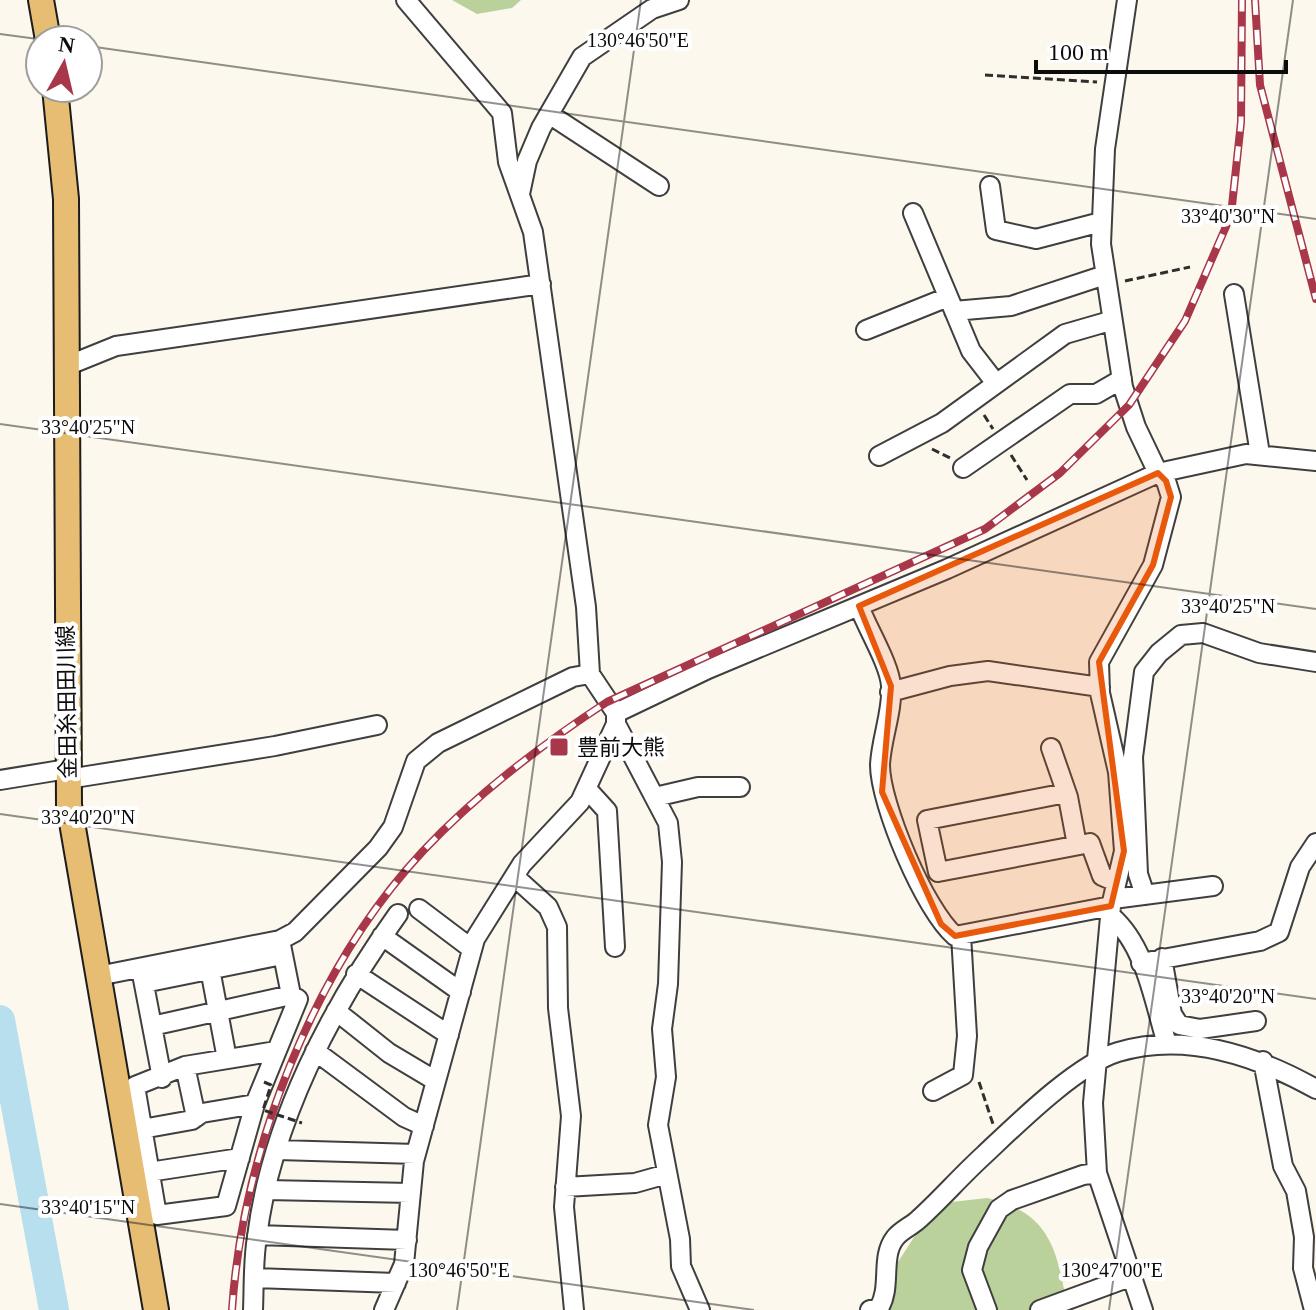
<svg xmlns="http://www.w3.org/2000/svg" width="1316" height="1310" viewBox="0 0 1316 1310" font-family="'Times New Roman','Noto Sans JP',serif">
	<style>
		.forest { fill: #bad19c }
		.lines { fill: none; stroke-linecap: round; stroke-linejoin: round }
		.river { stroke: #b8dfed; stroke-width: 30 }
		.minor-casing { stroke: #3f3f3f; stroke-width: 22 }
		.major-casing { stroke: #1d1d1d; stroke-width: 28 }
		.path { stroke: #2e2e2e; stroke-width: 3; stroke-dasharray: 8 4; stroke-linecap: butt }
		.minor { stroke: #fff; stroke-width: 18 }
		.major { stroke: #e6bd73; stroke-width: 24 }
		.rail-casing { stroke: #a83749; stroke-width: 8 }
		.rail { stroke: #fff; stroke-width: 5; stroke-dasharray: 15; stroke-linecap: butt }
		.path-bridge { stroke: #2e2e2e; stroke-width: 3; stroke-dasharray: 8 4; stroke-linecap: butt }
		.marked { fill: #e8590c; fill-opacity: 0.2; stroke: #e8590c; stroke-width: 6; stroke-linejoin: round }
		.ticks { fill: none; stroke: #0c0c0c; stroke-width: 2; stroke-opacity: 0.45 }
		.poi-dot { fill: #a83749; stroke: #fff; stroke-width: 3 }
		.labels { text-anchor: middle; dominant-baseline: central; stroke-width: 8; stroke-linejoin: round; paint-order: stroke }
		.street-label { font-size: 22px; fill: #0c0c0c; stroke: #fff }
		.poi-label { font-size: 22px; fill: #0c0c0c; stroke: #fff; text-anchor: start }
		.ticks-label { font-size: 20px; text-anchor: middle; fill: #0c0c0c; stroke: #fff; stroke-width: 8; stroke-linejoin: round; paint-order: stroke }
	</style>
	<rect width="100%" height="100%" fill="#fcf8ed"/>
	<!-- forest -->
	<path class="forest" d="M452,0H521L512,8L477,14Z
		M987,1198C1053,1213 1057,1253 1068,1310H867L927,1217L952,1202Z"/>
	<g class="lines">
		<!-- river -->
		<path class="river" d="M0,1020L54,1310"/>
		<!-- minor casing -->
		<g class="minor-casing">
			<path id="minor" d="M1127,0L1105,149L1101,244L1123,387L1136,427L1158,473L1166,481L1171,497L1153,565L1099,662L1100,693L1118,772L1124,851L1111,906L1093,1103L1097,1173L1143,1310
				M549,114L659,186
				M990,186L996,230L1036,239L1101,222
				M520,194L527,161L541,128L582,57L652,9L679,0
				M913,213L971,351L995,382
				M1234,294L1260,454
				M954,311L1011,306L1105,275
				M866,330L948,297
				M69,365L116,346L541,284
				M879,456L942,423L1065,334L1110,321
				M963,468L1070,394H1096L1122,379
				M859,606C867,628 890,665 891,686C893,711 881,739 880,765C880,804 925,911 955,936L1111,906
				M890,692L950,676L988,671L1100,687
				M616,713L708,669L947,569L1158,473L1246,454L1316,461
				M616,724L668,823L672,862L668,984L662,1029L666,1077L658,1125L680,1239L681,1266L700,1310
				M1051,748L1068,797L1077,845
				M68,779L275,746L377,725
				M0,780L67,769
				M587,789L607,811L615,947
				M1066,793L927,820L938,872L1090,843L1102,876L1116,882
				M655,797L698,787H740
				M516,878L548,907L557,927L558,1008L571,1116L564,1207L574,1310
				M1145,895L1138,874L1133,757L1144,672L1159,653L1181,635L1203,633L1259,653L1316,662
				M1113,899L1213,886
				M419,909L472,949
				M1111,916C1146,946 1154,1002 1167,1044
				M382,936L461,992
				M1162,958L1172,1014L1179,1025L1200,1029L1256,1021
				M1141,963L1260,941L1279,932L1300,867L1316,843
				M210,969L227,1059
				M142,974L162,1078
				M356,974L449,1035
				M98,976L280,940L295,932L378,848L393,827L416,761L438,743L573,677L590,674
				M144,983L282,955
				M336,1011L389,1053L436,1081
				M152,1026L291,995
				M276,1051L185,1066L135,1086L157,1215L226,1206L255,1104L298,999L291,995L280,940
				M315,1051L404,1117L424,1126
				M1263,1061L1283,1166L1296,1191L1304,1237L1303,1268L1314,1310
				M185,1066L196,1117
				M933,1091L963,1075L967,1036L961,935
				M142,1129L192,1120L202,1113L255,1104
				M278,1150L416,1154
				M149,1172L240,1158
				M565,1187L635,1183L667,1174
				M267,1190L411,1193
				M257,1235L407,1240
				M255,1278L396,1283
				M253,1310C254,1286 253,1261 257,1237C271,1122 332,1006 398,914
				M384,1310L404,1264L414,1161L475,939L522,864L580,802L616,724V713L590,674L586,607L533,232L508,162L502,113L406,0
				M870,1310L879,1308C892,1287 880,1257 895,1238C901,1230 912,1226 919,1219C941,1199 961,1176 984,1155C1016,1125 1076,1065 1118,1052C1187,1031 1257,1056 1316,1089
				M987,1310L972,1270L978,1247L999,1209L1012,1200L1083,1175L1097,1173
				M1040,1310L1130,1277"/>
		</g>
		<!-- major casing -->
		<g class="major-casing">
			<path id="major" d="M41,0L48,40
				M55,88L66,199L69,805L156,1310"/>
		</g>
		<!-- path -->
		<path class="path" d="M985,75L1097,82
			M1125,281L1190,267
			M984,415L993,429
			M932,449L950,458
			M1011,455L1027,480
			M979,1082L993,1124"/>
		<!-- minor -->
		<use href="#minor" class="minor"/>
		<!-- major -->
		<use href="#major" class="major"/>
		<!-- rail casing -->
		<g class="rail-casing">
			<path id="rail" d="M1255,0L1260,85L1316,299
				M232,1310C243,1150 313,969 423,851C477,794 541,745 607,702L985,529L1060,473L1129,405L1185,321L1231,215L1241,122L1242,0"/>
		</g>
		<!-- rail -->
		<use href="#rail" class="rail"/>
		<!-- path-bridge -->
		<path class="path-bridge" d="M264,1082L271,1085L263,1110L302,1123"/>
	</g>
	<!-- marked area -->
	<path class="marked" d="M1158,473L1166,481L1171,497L1153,565L1099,662L1124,851L1111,906L955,936L941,924L882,792L891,686L859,606Z"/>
	<!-- ticks -->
	<path class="ticks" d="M0,34L45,40M88,46L1316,219M0,424L1316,609M0,814L1316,999M0,1204L754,1310M457,1310L641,0M1109,1310L1293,0"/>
	<!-- markers -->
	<rect class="poi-dot" x="549" y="737" width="20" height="20" rx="4"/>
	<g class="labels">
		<!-- street labels -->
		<g class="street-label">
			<text transform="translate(67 702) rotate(-91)">金田糸田田川線</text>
		</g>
		<!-- poi labels -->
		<g class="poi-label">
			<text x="577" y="747">豊前大熊</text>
		</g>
	</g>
	<g class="ticks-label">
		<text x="638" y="47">130°46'50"E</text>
		<text x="1228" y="223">33°40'30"N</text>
		<text x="88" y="434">33°40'25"N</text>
		<text x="1228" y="613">33°40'25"N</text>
		<text x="88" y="824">33°40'20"N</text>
		<text x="1228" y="1003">33°40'20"N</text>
		<text x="88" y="1214">33°40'15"N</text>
		<text x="459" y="1277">130°46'50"E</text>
		<text x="1112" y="1277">130°47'00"E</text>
	</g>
	<!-- north arrow -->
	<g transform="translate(64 64) rotate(8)"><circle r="38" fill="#ffffff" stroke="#9e9e9e" stroke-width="2"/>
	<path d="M0-6L14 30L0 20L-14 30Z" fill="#a83749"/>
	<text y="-12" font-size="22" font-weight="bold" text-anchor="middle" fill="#0c0c0c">N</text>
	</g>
	<!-- scale -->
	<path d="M1036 60v12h250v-12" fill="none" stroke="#0c0c0c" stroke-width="4"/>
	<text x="1048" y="60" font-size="24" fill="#0c0c0c" stroke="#ffffff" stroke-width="6" paint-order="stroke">100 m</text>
</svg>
